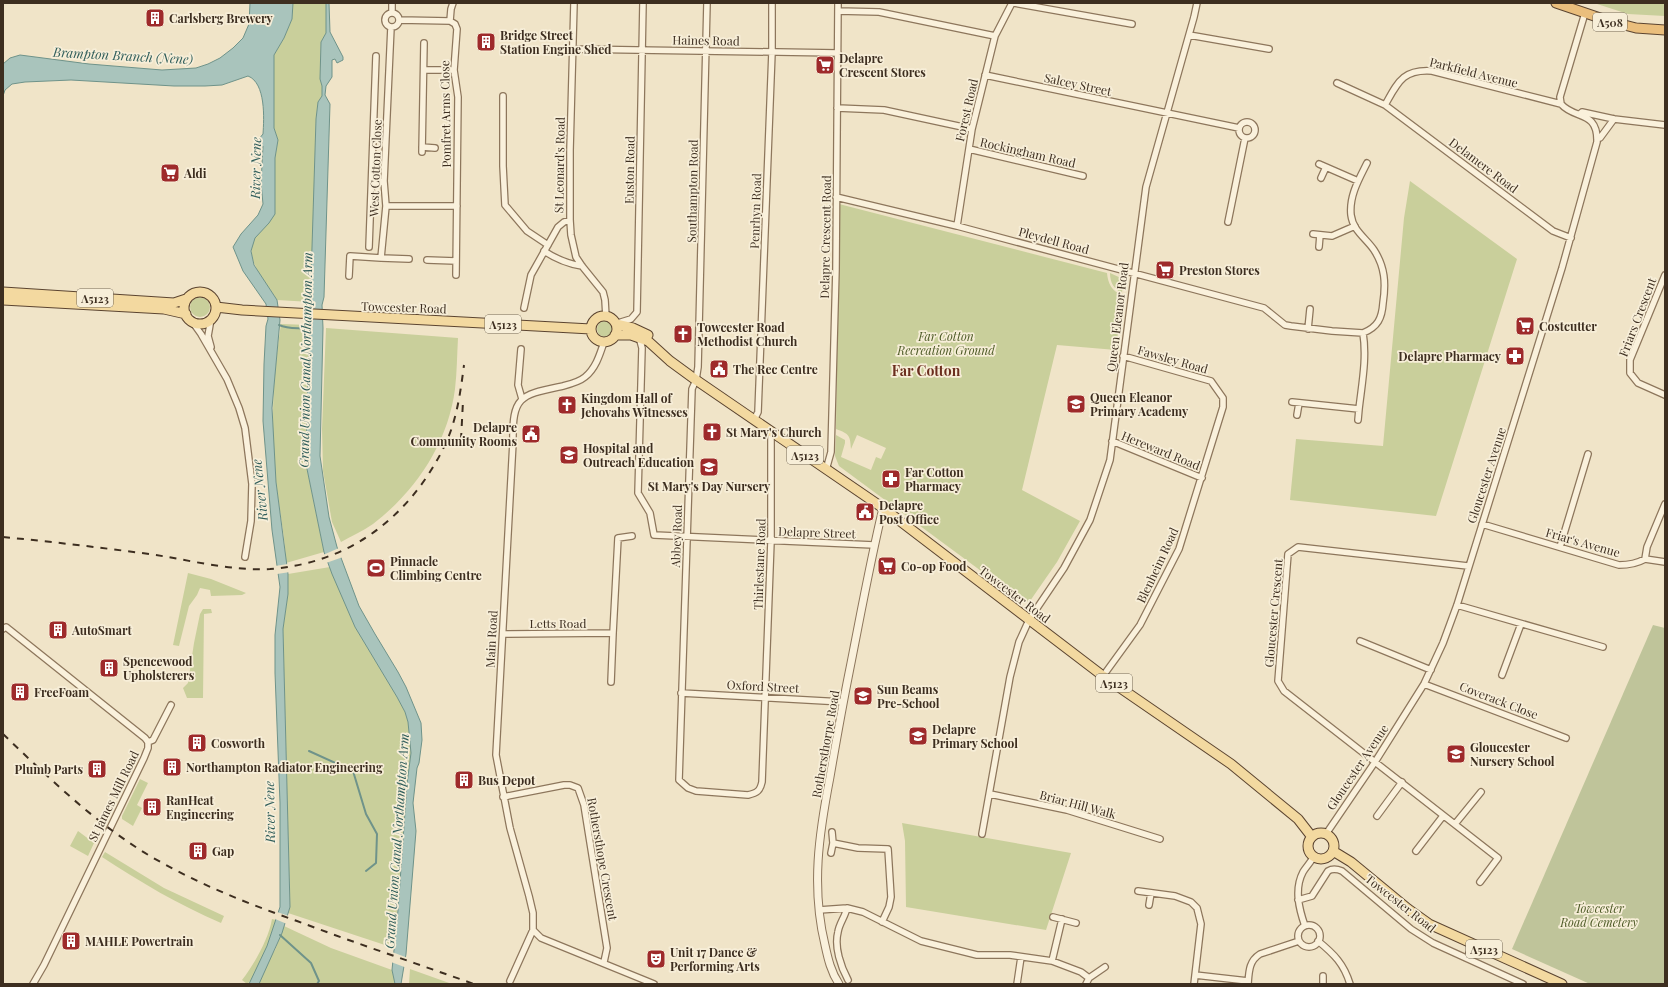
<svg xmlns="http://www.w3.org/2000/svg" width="1668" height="987" viewBox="0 0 1668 987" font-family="'Playfair Display',serif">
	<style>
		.green { fill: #c9cf9b }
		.cemetery { fill: #bfc49a }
		.water { fill: #a9c4bc; stroke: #6f938a }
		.pier { fill: #f0e4c8 }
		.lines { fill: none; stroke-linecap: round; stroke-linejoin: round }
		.stream { stroke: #6f938a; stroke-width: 2 }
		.minor-casing { stroke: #8d765c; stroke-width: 8 }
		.tertiary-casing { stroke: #8d765c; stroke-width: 9 }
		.primary-casing { stroke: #5b4430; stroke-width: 11 }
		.trunk-casing { stroke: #5b4430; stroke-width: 11 }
		.minor { stroke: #faf1dc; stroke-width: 5.5 }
		.tertiary { stroke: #faf1dc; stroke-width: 7 }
		.primary { stroke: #f3d9a0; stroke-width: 9 }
		.trunk { stroke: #eabe7c; stroke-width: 9 }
		.rail { stroke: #3d2e20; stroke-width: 2; stroke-dasharray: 7 7; stroke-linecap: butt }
		.labels { text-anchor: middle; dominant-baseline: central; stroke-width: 3.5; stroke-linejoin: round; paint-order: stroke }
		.shield { fill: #f7eed8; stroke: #756857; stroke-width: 1 }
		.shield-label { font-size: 11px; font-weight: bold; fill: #3d2e20 }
		.poi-label { font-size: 12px; font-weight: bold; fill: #3d2e20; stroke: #f7eed8; text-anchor: start }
		.street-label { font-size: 12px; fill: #3d2e20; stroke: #f7eed8 }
		.park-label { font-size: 12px; font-style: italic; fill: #4d5a26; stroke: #f7eed8 }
		.water-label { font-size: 13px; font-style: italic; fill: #2f5d5a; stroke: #f7eed8 }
		.quarter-label { font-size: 14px; font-weight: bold; fill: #6b2e1e; stroke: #f7eed8 }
	</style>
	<rect width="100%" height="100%" fill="#f0e4c8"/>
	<!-- green -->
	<path class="green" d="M293,3H326V33L321,42L320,79L322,86V96L318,102L316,119L311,302L277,300C266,282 248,265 252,243L275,197V158L278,140L274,128V55L284,38L292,19Z
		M1594,3H1665V16L1628,14Z
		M1410,181L1517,259L1436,516L1290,500L1296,439L1383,446L1404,218Z
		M839,204L1107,273C1108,284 1112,291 1122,295L1116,350L1057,345L1022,490L1080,521L1057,562L1030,601L1023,602L839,466L835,456L836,435L845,440V443L841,457L871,470L876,457L881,459L886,448L857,435L851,449C850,436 850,434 836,429Z
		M1110,273L1123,279L1122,293C1114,289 1110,283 1110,273Z
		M190 307a10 10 0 1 1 20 0a10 10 0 1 1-20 0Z
		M597 329a8 8 0 1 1 16 0a8 8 0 1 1-16 0Z
		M281,324L310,325L307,408L306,464L324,552L286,563C285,536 279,509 276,482C270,429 273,376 281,324Z
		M326,328L458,338C457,355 457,372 455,389C448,443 416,491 373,524C363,531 351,536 341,542L332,522L323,471L322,429Z
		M330,567L355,627L397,697L405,712L408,722L411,753L407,784L394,948L288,913L290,907L283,629L288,594V574Z
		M188,573L211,579L246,593L242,595L211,596L210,590L200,588L197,595L189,606L179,646L173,645Z
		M203,609H211L212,613L204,614L203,698H187L183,688L188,683L194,643L200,614Z
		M140,779L148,783L137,805L142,808L133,826L122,819V816Z
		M902,823L1071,853L1046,930L906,907L905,841Z
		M78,831L94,843L88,856L70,846Z
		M105,852L164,888L224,916L221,923C179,905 140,882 102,857Z
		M272,919L276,920C273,932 257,979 247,984L242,980C254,965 269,938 272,919Z
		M284,926L331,948L392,970L395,984H253L275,950Z
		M410,969L452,984H409Z"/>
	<!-- cemetery -->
	<path class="cemetery" d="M1653,625L1665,628V984H1590L1512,949Z"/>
	<!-- water -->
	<path class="water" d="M250,3H293L292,19L284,38L274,55V128L278,140L275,158V214L269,223L255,238L251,251L254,265L277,300L280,320L272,408L276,482L288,574V594L283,629L290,907L282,933L259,984H249L267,946L280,907V803L275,673V635L280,587L272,530L263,421L264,364L266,326L268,319L266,304L243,271L233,247L241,234L258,215L263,204L261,183L263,146H258V140L263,134C264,119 266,83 248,76L222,85L205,86H174L71,80L25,82L12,84L5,90L3,96V64L10,58L20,55L89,64L162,70L196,68L208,64L220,58L233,48L243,38L249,24Z
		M326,3H329L330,32L343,57V60L337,63L335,59L332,60V77L326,86L325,95L330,104L324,297L322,305L323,328L320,456L329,517L337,547L359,606L375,634L398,672L406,687L421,723L422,740L419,763L417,768L413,803L416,831L406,954L401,984H395L392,970L398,910L407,784L411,753L408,722L405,712L397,697L355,627L332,574L324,552L306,464L307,408L316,119L318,102L322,96V86L320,79L321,42L326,33Z"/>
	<!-- pier -->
	<path class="pier" d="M339,548L343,557L326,563L323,555Z
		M288,564L290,572L277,574L275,566Z
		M277,912L289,916L287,924L275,919Z
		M392,952L408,958L407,968L391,962Z"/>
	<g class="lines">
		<!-- stream -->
		<path class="stream" d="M279,325C290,330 301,327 312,330
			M309,751L353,771L366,814L377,834L376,863L366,871
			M280,935L311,963L319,981L317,984"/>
		<!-- minor casing -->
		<g class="minor-casing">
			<path id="minor" d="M574,3L570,150V220L571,235L576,257L582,266L603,292L605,300L606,317
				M707,3L698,367L696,380L692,389L679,780L688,788L696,791L748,795C757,793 760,791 762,782L771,541V432
				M1014,3L1132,24
				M838,11L879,12L995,36
				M392,12V3
				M385 20a7 7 0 1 1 14 0a7 7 0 1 1-14 0Z
				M399,20L450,21L455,24L457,29L454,70L458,97L456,275
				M450,21L451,9L453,3
				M1189,35L1269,49
				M573,49L838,53
				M424,70H454
				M985,75L1239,128
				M1337,83L1385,105L1553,231L1571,238
				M503,96V166L505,205L527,231L548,245
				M1561,104L1560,97L1585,13
				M837,108L884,110L972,129
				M1580,114L1582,112L1614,119L1665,125
				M1239 130a8 8 0 1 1 16 0a8 8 0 1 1-16 0Z
				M1597,139L1600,138L1614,119
				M422,147L435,148
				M969,149L1083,176
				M422,152L424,43
				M1319,164L1358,181
				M1321,178L1326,167
				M372,183L384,181
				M836,197L957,226L1264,308L1285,325L1291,326L1332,331L1363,333
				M386,206H457
				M1228,222L1245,138
				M957,226L972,129L995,36L1012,3
				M1313,234L1332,236L1355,226
				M369,247L376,56
				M1319,247L1320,235
				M544,251C556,259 568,264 582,266
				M381,258L409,259
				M427,260L456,261
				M1665,275L1630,360V373L1638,383L1665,395
				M349,276L350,256L381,258L386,206L384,181L391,27
				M524,308L531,275L558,227L564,222L570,220
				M211,319L208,336L211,347
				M191,320L201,334L227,379L239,408L245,428L252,484L251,521L245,557
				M618,323L631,319L637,312L643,3
				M1308,329L1310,309
				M639,337L642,348L638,493L650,513L654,535L874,545
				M521,349L518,385L522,399
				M1292,402L1359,409C1362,383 1367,358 1363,333C1378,327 1382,318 1383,303C1386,283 1385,267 1374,250C1366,238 1353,231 1351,215C1349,196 1359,179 1367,163
				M1297,415L1299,403
				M754,420L758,412L772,52V3
				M1358,420L1359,409
				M1112,441L1202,478
				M826,470L831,452L836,269L838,3
				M1482,524L1619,565C1629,565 1636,564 1645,559L1647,547L1665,504
				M1560,547L1588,454
				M1645,559L1665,562
				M1468,566L1298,547L1288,554L1278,681L1284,691L1498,858L1480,882
				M1457,605L1603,647
				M3,629L6,627L145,738L148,742V748L144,758L44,965L33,984
				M503,634L613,633L618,538L632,536
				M1360,641L1431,670
				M1502,675L1521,624
				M1103,676L1140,625L1179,549L1223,407V398L1211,381L1123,356
				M611,682L613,633
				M1424,684L1566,738
				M681,693L843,702
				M148,742L153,740L171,705
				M990,794L1067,810L1160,839
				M503,797L564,785H570L578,788L584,805L607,948L604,962
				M1377,816L1402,782
				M1455,824L1481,792
				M832,832L833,843L858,848L888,849L891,897L889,907L882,922
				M982,834L1010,677L1019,642L1029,620L1064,568L1090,520L1110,460L1146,187L1194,17L1197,3
				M1326,834L1375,762L1424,684L1443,643L1457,605L1562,268L1597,142C1598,110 1575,120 1561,104L1432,71C1403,69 1398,82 1385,105
				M1416,851L1443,816
				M831,853L833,843
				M1138,891L1175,896L1191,902L1197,908L1201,924L1194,984
				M1298,900L1312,896L1328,871C1333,868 1337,869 1342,871L1411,929L1433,943L1523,984
				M1149,905L1151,893
				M847,908C845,917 839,924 838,932C834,947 841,967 848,980
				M819,910L847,908L863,912L921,941L977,955H1010L1052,961L1081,972L1089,978
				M1053,917L1076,923
				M1298 936a11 11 0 1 1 22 0a11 11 0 1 1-22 0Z
				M1305,926C1299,909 1294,889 1303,872C1306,867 1311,862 1314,856
				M533,930L541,938L654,984
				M1318,941C1334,954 1344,964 1350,984
				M1467,958L1473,944
				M1052,961L1062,919
				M1195,975L1248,981
				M1323,976V984
				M510,981L533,930V913L529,896L510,828L496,755L513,442C512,395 521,395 563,386C571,384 579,382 585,377C596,368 600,354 604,342
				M1017,984L1021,957
				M1086,984L1089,978L1105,967
				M1248,984C1249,971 1249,961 1260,954L1299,941"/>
		</g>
		<!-- tertiary casing -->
		<g class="tertiary-casing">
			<path id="tertiary" d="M839,984C831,972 828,959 825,945C811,887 819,834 830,777C836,742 842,708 849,673C860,618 870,562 883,508"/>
		</g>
		<!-- primary casing -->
		<g class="primary-casing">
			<path id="primary" d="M3,292L174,303L186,299
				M184 308a16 16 0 1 1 32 0a16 16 0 1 1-32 0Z
				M3,300L164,309L186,314
				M216,307L242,310L591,329
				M591 329a13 13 0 1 1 26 0a13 13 0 1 1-26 0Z
				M616,324L633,328L648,335
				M615,335H631L648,341L670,361L696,380L883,508L1103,676L1231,764L1298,819L1312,837
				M1308 846a13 13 0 1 1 26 0a13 13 0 1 1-26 0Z
				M1333,851L1351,862L1408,909L1429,924L1562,984"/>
		</g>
		<!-- trunk casing -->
		<g class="trunk-casing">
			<path id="trunk" d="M1556,3L1609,21L1636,28L1665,30"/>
		</g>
		<!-- minor -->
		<use href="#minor" class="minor"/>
		<!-- tertiary -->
		<use href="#tertiary" class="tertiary"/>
		<!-- primary -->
		<use href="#primary" class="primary"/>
		<!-- trunk -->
		<use href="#trunk" class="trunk"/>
		<!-- rail -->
		<path class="rail" d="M461,440L463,401
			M3,537C54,542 105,548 156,555C193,561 232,571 270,569C336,564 389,532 426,478C436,463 444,449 450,433C458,411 461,388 464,365
			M3,734C49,778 95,823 150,856C196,883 246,903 297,921C355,943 415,963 474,984"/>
	</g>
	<!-- icons -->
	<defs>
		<g id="building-square" transform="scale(1)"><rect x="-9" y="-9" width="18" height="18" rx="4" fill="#9e2a2b" stroke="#f7eed8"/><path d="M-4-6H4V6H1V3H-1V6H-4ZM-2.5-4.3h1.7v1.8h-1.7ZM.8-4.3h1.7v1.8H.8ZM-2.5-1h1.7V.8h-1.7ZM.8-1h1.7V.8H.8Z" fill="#fff"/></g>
		<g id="supermarket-square" transform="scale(1)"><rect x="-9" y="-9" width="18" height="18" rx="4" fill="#9e2a2b" stroke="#f7eed8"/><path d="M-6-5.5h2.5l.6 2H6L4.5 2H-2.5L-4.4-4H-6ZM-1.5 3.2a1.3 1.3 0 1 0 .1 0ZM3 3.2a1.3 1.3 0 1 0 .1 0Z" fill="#fff"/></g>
		<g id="church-square" transform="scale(1)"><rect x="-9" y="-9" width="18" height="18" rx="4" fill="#9e2a2b" stroke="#f7eed8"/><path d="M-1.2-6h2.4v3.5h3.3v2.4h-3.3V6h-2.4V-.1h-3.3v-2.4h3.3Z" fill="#fff"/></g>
		<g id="pharmacy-square" transform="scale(1)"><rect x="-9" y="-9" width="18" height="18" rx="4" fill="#9e2a2b" stroke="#f7eed8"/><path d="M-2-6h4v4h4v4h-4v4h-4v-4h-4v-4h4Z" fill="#fff"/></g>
		<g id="civic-square" transform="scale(1)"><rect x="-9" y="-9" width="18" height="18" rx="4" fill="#9e2a2b" stroke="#f7eed8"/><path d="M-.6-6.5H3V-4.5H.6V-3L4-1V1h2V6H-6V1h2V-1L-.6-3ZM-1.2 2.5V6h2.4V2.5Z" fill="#fff"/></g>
		<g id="school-square" transform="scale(1)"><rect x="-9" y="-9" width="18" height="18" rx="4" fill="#9e2a2b" stroke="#f7eed8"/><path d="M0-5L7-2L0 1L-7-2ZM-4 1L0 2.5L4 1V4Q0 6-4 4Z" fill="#fff"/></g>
		<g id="stadium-square" transform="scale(1)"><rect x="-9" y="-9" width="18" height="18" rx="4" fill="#9e2a2b" stroke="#f7eed8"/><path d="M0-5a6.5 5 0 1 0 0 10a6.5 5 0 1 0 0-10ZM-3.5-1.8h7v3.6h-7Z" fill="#fff"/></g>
		<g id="theatre-square" transform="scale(1)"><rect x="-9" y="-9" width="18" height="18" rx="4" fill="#9e2a2b" stroke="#f7eed8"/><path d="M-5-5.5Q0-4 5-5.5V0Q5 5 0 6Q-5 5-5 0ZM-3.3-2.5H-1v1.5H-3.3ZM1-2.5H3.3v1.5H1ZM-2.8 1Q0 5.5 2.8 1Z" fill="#fff"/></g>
	</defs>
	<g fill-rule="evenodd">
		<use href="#building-square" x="155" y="18"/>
		<use href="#building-square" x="486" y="42"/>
		<use href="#supermarket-square" x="825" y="65"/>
		<use href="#supermarket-square" x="170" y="173"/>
		<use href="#supermarket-square" x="1165" y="270"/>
		<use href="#supermarket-square" x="1525" y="326"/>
		<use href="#church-square" x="683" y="334"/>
		<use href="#pharmacy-square" x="1515" y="356"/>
		<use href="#civic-square" x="719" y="369"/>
		<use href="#school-square" x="1076" y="404"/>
		<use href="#church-square" x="567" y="405"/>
		<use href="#church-square" x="712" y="432"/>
		<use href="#civic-square" x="531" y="434"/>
		<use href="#school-square" x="569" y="455"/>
		<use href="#school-square" x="709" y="467"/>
		<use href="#pharmacy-square" x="891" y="479"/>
		<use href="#civic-square" x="865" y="512"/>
		<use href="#supermarket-square" x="887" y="566"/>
		<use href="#stadium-square" x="376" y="568"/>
		<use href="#building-square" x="58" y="630"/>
		<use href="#building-square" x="109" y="668"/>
		<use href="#building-square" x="20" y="692"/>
		<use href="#school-square" x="863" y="696"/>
		<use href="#school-square" x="918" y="736"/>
		<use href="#building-square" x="197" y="743"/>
		<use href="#school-square" x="1456" y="754"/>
		<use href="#building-square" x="172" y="767"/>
		<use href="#building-square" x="97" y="769"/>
		<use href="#building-square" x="464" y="780"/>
		<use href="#building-square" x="152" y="807"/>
		<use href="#building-square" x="198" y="851"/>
		<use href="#building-square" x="71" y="941"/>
		<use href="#theatre-square" x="656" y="959"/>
	</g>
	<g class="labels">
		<!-- shield labels -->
		<g class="shield">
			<rect x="1593" y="13" width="34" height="18" rx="3"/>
			<rect x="77" y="289" width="36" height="18" rx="3"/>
			<rect x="485" y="315" width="36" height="18" rx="3"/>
			<rect x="787" y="446" width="36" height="18" rx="3"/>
			<rect x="1096" y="674" width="36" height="18" rx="3"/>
			<rect x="1466" y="940" width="36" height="18" rx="3"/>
		</g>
		<g class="shield-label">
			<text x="1610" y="22">A508</text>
			<text x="95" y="298">A5123</text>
			<text x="503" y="324">A5123</text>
			<text x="805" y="455">A5123</text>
			<text x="1114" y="683">A5123</text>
			<text x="1484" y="949">A5123</text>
		</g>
		<!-- poi labels -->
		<g class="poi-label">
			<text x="169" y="18">Carlsberg Brewery</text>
			<text x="500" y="35">Bridge Street<tspan x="500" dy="14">Station Engine Shed</tspan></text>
			<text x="839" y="58">Delapre<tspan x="839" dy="14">Crescent Stores</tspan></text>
			<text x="184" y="173">Aldi</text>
			<text x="1179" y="270">Preston Stores</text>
			<text x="1539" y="326">Costcutter</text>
			<text x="697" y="327">Towcester Road<tspan x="697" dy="14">Methodist Church</tspan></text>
			<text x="1501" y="356" text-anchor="end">Delapre Pharmacy</text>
			<text x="733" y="369">The Rec Centre</text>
			<text x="1090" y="397">Queen Eleanor<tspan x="1090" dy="14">Primary Academy</tspan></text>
			<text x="581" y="398">Kingdom Hall of<tspan x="581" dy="14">Jehovahs Witnesses</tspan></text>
			<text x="517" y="427" text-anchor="end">Delapre<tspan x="517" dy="14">Community Rooms</tspan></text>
			<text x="726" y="432">St Mary's Church</text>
			<text x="583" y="448">Hospital and<tspan x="583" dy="14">Outreach Education</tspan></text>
			<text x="905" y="472">Far Cotton<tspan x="905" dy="14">Pharmacy</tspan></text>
			<text x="709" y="486" text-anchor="middle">St Mary's Day Nursery</text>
			<text x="879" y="505">Delapre<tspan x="879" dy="14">Post Office</tspan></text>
			<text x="390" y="561">Pinnacle<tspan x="390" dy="14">Climbing Centre</tspan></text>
			<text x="901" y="566">Co-op Food</text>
			<text x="72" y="630">AutoSmart</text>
			<text x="123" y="661">Spencewood<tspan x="123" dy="14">Upholsterers</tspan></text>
			<text x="877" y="689">Sun Beams<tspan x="877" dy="14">Pre-School</tspan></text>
			<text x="34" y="692">FreeFoam</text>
			<text x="932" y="729">Delapre<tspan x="932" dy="14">Primary School</tspan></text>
			<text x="211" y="743">Cosworth</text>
			<text x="1470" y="747">Gloucester<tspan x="1470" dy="14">Nursery School</tspan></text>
			<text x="186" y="767">Northampton Radiator Engineering</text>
			<text x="83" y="769" text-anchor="end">Plumb Parts</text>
			<text x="478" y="780">Bus Depot</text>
			<text x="166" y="800">RanHeat<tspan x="166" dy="14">Engineering</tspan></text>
			<text x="212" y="851">Gap</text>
			<text x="85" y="941">MAHLE Powertrain</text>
			<text x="670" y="952">Unit 17 Dance &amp;<tspan x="670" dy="14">Performing Arts</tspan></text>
		</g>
		<!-- street labels -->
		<g class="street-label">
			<text transform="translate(706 40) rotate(1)">Haines Road</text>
			<text transform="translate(1474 72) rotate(14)">Parkfield Avenue</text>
			<text transform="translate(1078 84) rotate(12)">Salcey Street</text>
			<text transform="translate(966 110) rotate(-77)">Forest Road</text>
			<text transform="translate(445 114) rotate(-91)">Pomfret Arms Close</text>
			<text transform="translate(1028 152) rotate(13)">Rockingham Road</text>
			<text transform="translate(559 165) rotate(-89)">St Leonard's Road</text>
			<text transform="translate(1484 165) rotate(37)">Delamere Road</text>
			<text transform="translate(375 168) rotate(-88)">West Cotton Close</text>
			<text transform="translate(629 170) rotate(-89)">Euston Road</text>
			<text transform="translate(692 191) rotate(-89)">Southampton Road</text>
			<text transform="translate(755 211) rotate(-88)">Penrhyn Road</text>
			<text transform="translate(825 237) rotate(-89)">Delapre Crescent Road</text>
			<text transform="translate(1054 240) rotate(15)">Pleydell Road</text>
			<text transform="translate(404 307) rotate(2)">Towcester Road</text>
			<text transform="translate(1117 317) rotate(-83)">Queen Eleanor Road</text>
			<text transform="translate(1637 317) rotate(-69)">Friars Crescent</text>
			<text transform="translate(1173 359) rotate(16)">Fawsley Road</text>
			<text transform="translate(1161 450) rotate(22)">Hereward Road</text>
			<text transform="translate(1486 475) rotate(-72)">Gloucester Avenue</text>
			<text transform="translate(817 532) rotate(2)">Delapre Street</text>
			<text transform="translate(676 536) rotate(-88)">Abbey Road</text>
			<text transform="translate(1583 542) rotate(16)">Friar's Avenue</text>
			<text transform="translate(759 564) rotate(-88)">Thirlestane Road</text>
			<text transform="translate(1157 565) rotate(-65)">Blenheim Road</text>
			<text transform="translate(1015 594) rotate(37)">Towcester Road</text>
			<text transform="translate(1273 613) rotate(-85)">Gloucester Crescent</text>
			<text x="558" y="623">Letts Road</text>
			<text transform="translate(491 639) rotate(-87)">Main Road</text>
			<text transform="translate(763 686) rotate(3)">Oxford Street</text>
			<text transform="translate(1499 700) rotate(21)">Coverack Close</text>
			<text transform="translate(825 744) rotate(-80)">Rothersthorpe Road</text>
			<text transform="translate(1357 767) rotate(-56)">Gloucester Avenue</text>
			<text transform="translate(113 796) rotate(-64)">St James Mill Road</text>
			<text transform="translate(1078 804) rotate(15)">Briar Hill Walk</text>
			<text transform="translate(603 859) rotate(80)">Rothersthope Crescent</text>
			<text transform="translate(1401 903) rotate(38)">Towcester Road</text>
		</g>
		<!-- park labels -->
		<g class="park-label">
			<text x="946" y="336">Far Cotton<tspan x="946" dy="14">Recreation Ground</tspan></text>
			<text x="1599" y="908">Towcester<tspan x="1599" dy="14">Road Cemetery</tspan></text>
		</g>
		<!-- water labels -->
		<g class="water-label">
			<text transform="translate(123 55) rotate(3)">Brampton Branch (Nene)</text>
			<text transform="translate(255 168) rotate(-89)">River Nene</text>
			<text transform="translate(305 360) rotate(-89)">Grand Union Canal Northampton Arm</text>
			<text transform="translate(259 490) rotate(-96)">River Nene</text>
			<text transform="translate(269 812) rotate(-91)">River Nene</text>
			<text transform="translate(396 841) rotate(-86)">Grand Union Canal Northampton Arm</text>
		</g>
		<!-- quarter labels -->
		<g class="quarter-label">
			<text x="926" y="370">Far Cotton</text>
		</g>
	</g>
	<!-- border -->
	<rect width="1668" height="987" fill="none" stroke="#3d2e20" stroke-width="8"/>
</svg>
